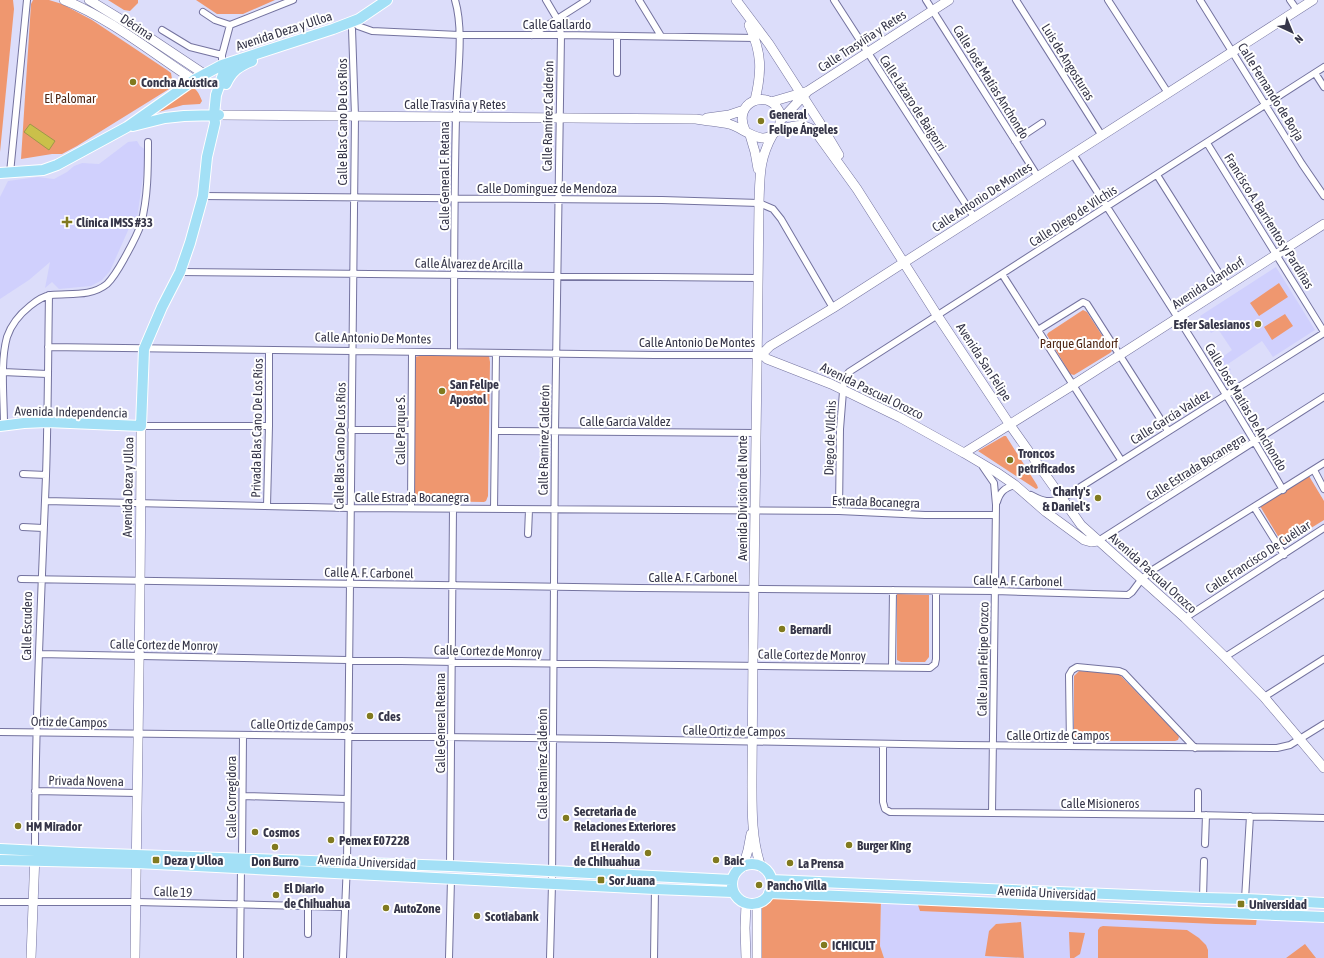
<svg xmlns="http://www.w3.org/2000/svg" width="1324" height="958" viewBox="0 0 1324 958" font-family="'Asap Condensed',sans-serif">
	<style>
		.built { fill: #d0d0fd }
		.green { fill: #ef976f }
		.water { fill: #cac04a; stroke: #9e974a }
		.lines { fill: none; stroke-linecap: round; stroke-linejoin: round }
		.street-casing { stroke: #74739f; stroke-width: 8 }
		.secondary-casing { stroke: #74739f; stroke-width: 10 }
		.primary-casing { stroke: #fff; stroke-width: 12 }
		.street { stroke: #fff; stroke-width: 6 }
		.secondary { stroke: #fff; stroke-width: 9 }
		.primary { stroke: #a3e0f6; stroke-width: 10 }
		.poi-dot { fill: #817a1f; stroke: #fff; stroke-width: 1.5 }
		.labels { text-anchor: middle; dominant-baseline: central; stroke-width: 4; stroke-linejoin: round; paint-order: stroke }
		.street-label { font-size: 13px; fill: #363649; stroke: #fff }
		.poi-label { font-size: 13px; font-weight: bold; fill: #363649; stroke: #fff; text-anchor: start }
		.park-label { font-size: 13px; fill: #502815; stroke: #fff }
	</style>
	<rect width="100%" height="100%" fill="#dcddfa"/>
	<!-- built -->
	<path class="built" d="M137,141L140,146L146,150V155L137,219L130,226L110,271L102,280L91,286L59,289L52,282L45,288L50,262L29,280L0,299V197L8,181L38,177L54,179L67,172L74,166L82,163L99,164L128,142Z
		M1276,267L1315,330L1273,357L1262,341L1228,364L1231,370L1222,375L1214,363L1232,350L1218,329L1211,333L1200,316Z
		M881,898L1324,917V958H884L880,946Z"/>
	<!-- green -->
	<path class="green" d="M0,0H13L14,9L0,152Z
		M33,0H49L62,4L92,20L167,70L171,73L173,85L169,89L77,146L62,154H52L21,159L31,4Z
		M108,0H138V3L130,11L124,10Z
		M196,0H275L243,14H217Z
		M192,87C198,90 200,96 202,101L200,104L183,105L155,113Z
		M1279,283L1288,297L1259,316L1250,303Z
		M1083,310L1087,312L1112,351L1110,353L1074,375L1070,374L1047,335L1048,333Z
		M1285,314L1293,326L1272,340L1264,327Z
		M487,355L489,356L490,362L488,496L486,501L484,502L416,501L415,499L414,357L420,356Z
		M1004,436H1006L1037,485L1038,488L1036,489L978,451Z
		M1309,476L1324,501V520L1285,544L1282,543L1260,506Z
		M897,594L929,595V657L925,662H901L897,660Z
		M1079,671L1117,673L1120,675L1178,735L1179,737L1178,740L1175,741H1078L1074,738V676Z
		M769,893L881,898L880,946L884,958H757V904L762,902Z
		M917,902L1257,917L1256,925L1216,924L920,911Z
		M1021,922L1024,958L985,956L989,931L996,924Z
		M1103,926L1187,930L1199,938L1206,945L1208,950V958H1098V930L1100,927Z
		M1069,932L1085,933L1080,954L1074,958H1070Z
		M1305,944L1316,958H1286Z"/>
	<!-- water -->
	<path class="water" d="M30,124L55,141L49,150L24,132Z"/>
	<g class="lines">
		<!-- street casing -->
		<g class="street-casing">
			<path id="street" d="M546,0L559,22L561,35L555,432L552,884L550,958
				M639,0L661,36
				M834,0L974,217
				M926,0L1038,177
				M1016,0L1102,136
				M1108,0L1168,93
				M1200,0L1302,164L1324,196
				M1290,0L1297,10
				M203,12L215,20L230,25
				M358,26L372,31L459,35H561L756,38
				M162,30L190,47L222,55
				M532,35L587,0
				M222,65V55L230,25L293,0
				M617,73V36
				M1315,73L1324,87
				M1015,141L1042,123
				M1207,143L1324,332
				M1073,154C1144,265 1217,376 1283,490
				M10,173L27,0
				M1157,175L1227,286
				M203,196L662,200L759,203L773,209L781,219L833,308
				M180,272L758,278
				M1002,274L1121,460
				M1038,330L1083,302L1087,304L1168,431
				M48,347L655,355H757
				M454,352C454,274 454,196 456,118C456,83 465,33 455,0
				M3,372L47,374
				M4,425C4,399 0,362 7,337C11,325 20,314 30,306C36,301 44,296 51,295C70,293 91,297 107,284C114,277 119,268 124,259C130,248 137,236 141,224C148,197 148,169 148,142
				M141,426H269
				M351,430H411
				M495,431L756,433
				M983,467L994,483L996,505L992,813
				M1314,470L1324,489
				M23,474L46,475
				M1031,495C1044,502 1048,503 1063,498L1324,333
				M45,501L350,508L839,511L925,515H995
				M997,502C1000,492 1004,488 1015,485
				M267,506L269,426V350
				M1254,507L1284,555
				M411,508L412,352
				M494,509L496,353
				M839,511L840,429L844,379L849,372L1324,67
				M23,527L43,528
				M528,534L529,510
				M1098,541L1324,397
				M21,579L639,588L995,591L1128,595L1132,592L1141,580L1151,571L1324,463
				M1185,618L1324,528
				M39,654L508,663L930,668L935,664L936,659V591
				M1225,657L1324,594
				M892,667L893,590
				M1264,697L1324,659
				M0,732L610,739L959,745L1277,748L1290,745L1324,724
				M883,744V802L885,809L890,812L1198,815L1324,818
				M1070,746L1069,675L1072,670L1077,667L1119,671L1124,673L1195,748
				M35,791L137,793
				M243,796L347,799
				M1198,815V792
				M1205,844L1206,815
				M35,851C35,726 41,601 46,476C48,416 48,355 49,295
				M242,859L243,735
				M450,866L453,508
				M1203,898L1204,861
				M1245,899L1250,816
				M0,902H136L345,907
				M308,934V906
				M240,958L241,868
				M343,958L347,863L355,116L352,29
				M449,958L451,879
				M654,958L655,889"/>
		</g>
		<!-- secondary casing -->
		<g class="secondary-casing">
			<path id="secondary" d="M64,0C108,17 154,54 194,80
				M89,0L135,28L204,74
				M736,0L769,44L820,123L839,155
				M749,25C762,53 762,71 755,100
				M771,102L805,92
				M219,115L696,119C707,121 719,122 729,124C745,128 765,151 778,128C781,123 781,116 779,111C768,88 732,102 745,130
				M707,118L729,115L744,110
				M780,121L808,91L949,0
				M776,131C793,126 805,120 818,135L857,189L937,315L1010,425L1081,525L1185,618L1225,657L1264,697L1324,768
				M750,135L755,152L758,169
				M763,355L765,351L770,346L833,308L1313,0
				M763,355L767,359L831,384L901,418L964,453L996,472L1015,485L1046,512L1084,540L1091,542L1098,541
				M964,453L1073,385L1324,224
				M743,867L748,850L751,834
				M761,867C751,838 752,807 752,777C752,735 753,693 753,650C756,501 757,352 759,203C760,175 759,159 773,134
				M757,904V958
				M31,958L35,854
				M135,958C137,781 141,603 141,426
				M746,958L745,928L746,904"/>
		</g>
		<!-- primary casing -->
		<g class="primary-casing">
			<path id="primary" d="M226,84C232,71 239,66 252,61
				M133,126L165,118L184,116L219,115
				M0,173L43,170L57,165L127,127L194,80L222,65L333,29L359,19L387,0
				M0,426L24,423L47,422L141,426L144,349L162,307L180,272L190,243L203,196L207,157L215,123L214,115L216,95L224,72L231,63
				M0,849L80,853L450,866L732,880
				M0,860L137,863L655,889L733,892
				M732 884a20 20 0 1 1 40 0a20 20 0 1 1-40 0Z
				M771,880L1203,898L1245,899L1324,903
				M769,893L1324,917"/>
		</g>
		<!-- street -->
		<use href="#street" class="street"/>
		<!-- secondary -->
		<use href="#secondary" class="secondary"/>
		<!-- primary -->
		<use href="#primary" class="primary"/>
	</g>
	<!-- markers -->
	<g class="poi-dot">
		<circle cx="133" cy="82" r="4"/>
		<circle cx="761" cy="121" r="4"/>
		<path d="M65 216h4v4h4v4h-4v4h-4v-4h-4v-4h4z"/>
		<circle cx="1258" cy="324" r="4"/>
		<circle cx="442" cy="391" r="4"/>
		<circle cx="1010" cy="460" r="4"/>
		<circle cx="1098" cy="498" r="4"/>
		<circle cx="782" cy="629" r="4"/>
		<circle cx="370" cy="716" r="4"/>
		<circle cx="566" cy="818" r="4"/>
		<circle cx="18" cy="826" r="4"/>
		<circle cx="255" cy="832" r="4"/>
		<circle cx="331" cy="840" r="4"/>
		<circle cx="849" cy="845" r="4"/>
		<circle cx="275" cy="847" r="4"/>
		<circle cx="648" cy="853" r="4"/>
		<rect x="152" y="856" width="8" height="8" rx="2"/>
		<circle cx="716" cy="860" r="4"/>
		<circle cx="790" cy="863" r="4"/>
		<rect x="597" y="876" width="8" height="8" rx="2"/>
		<circle cx="759" cy="885" r="4"/>
		<circle cx="276" cy="895" r="4"/>
		<rect x="1237" y="900" width="8" height="8" rx="2"/>
		<circle cx="386" cy="908" r="4"/>
		<circle cx="477" cy="916" r="4"/>
		<circle cx="824" cy="945" r="4"/>
	</g>
	<g class="labels">
		<!-- street labels -->
		<g class="street-label">
			<text x="557" y="24">Calle Gallardo</text>
			<text transform="translate(137 27) rotate(33)">Décima</text>
			<text transform="translate(284 31) rotate(-18)">Avenida Deza y Ulloa</text>
			<text transform="translate(862 41) rotate(-33)">Calle Trasviña y Retes</text>
			<text transform="translate(1068 62) rotate(58)">Luis de Angosturas</text>
			<text transform="translate(991 82) rotate(58)">Calle José Matías Anchondo</text>
			<text transform="translate(1271 92) rotate(58)">Calle Fernando de Borja</text>
			<text transform="translate(913 103) rotate(57)">Calle Lázaro de Baigorri</text>
			<text x="455" y="104">Calle Trasviña y Retes</text>
			<text transform="translate(548 116) rotate(-89)">Calle Ramírez Calderón</text>
			<text transform="translate(342 122) rotate(-90)">Calle Blas Cano De Los Ríos</text>
			<text transform="translate(444 176) rotate(-90)">Calle General F. Retana</text>
			<text x="547" y="188">Calle Domínguez de Mendoza</text>
			<text transform="translate(982 197) rotate(-33)">Calle Antonio De Montes</text>
			<text transform="translate(1073 216) rotate(-33)">Calle Diego de Vilchis</text>
			<text transform="translate(1269 221) rotate(58)">Francisco A. Barrientos y Pardiñas</text>
			<text transform="translate(469 264) rotate(1)">Calle Álvarez de Arcilla</text>
			<text transform="translate(1208 283) rotate(-33)">Avenida Glandorf</text>
			<text transform="translate(373 338) rotate(1)">Calle Antonio De Montes</text>
			<text x="697" y="342">Calle Antonio De Montes</text>
			<text transform="translate(984 362) rotate(57)">Avenida San Felipe</text>
			<text transform="translate(872 391) rotate(26)">Avenida Pascual Orozco</text>
			<text transform="translate(1246 407) rotate(59)">Calle José Matías De Anchondo</text>
			<text transform="translate(71 412) rotate(1)">Avenida Independencia</text>
			<text transform="translate(1170 417) rotate(-32)">Calle García Valdez</text>
			<text x="625" y="421">Calle García Valdez</text>
			<text transform="translate(257 428) rotate(-89)">Privada Blas Cano De Los Ríos</text>
			<text transform="translate(400 430) rotate(-90)">Calle Parque S.</text>
			<text transform="translate(830 438) rotate(-88)">Diego de VIlchis</text>
			<text transform="translate(544 440) rotate(-89)">Calle Ramírez Calderón</text>
			<text transform="translate(340 446) rotate(-89)">Calle Blas Cano De Los Ríos</text>
			<text transform="translate(1196 467) rotate(-32)">Calle Estrada Bocanegra</text>
			<text transform="translate(128 487) rotate(-89)">Avenida Deza y Ulloa</text>
			<text x="412" y="497">Calle Estrada Bocanegra</text>
			<text transform="translate(742 498) rotate(-90)">Avenida División del Norte</text>
			<text transform="translate(876 502) rotate(2)">Estrada Bocanegra</text>
			<text transform="translate(1258 557) rotate(-33)">Calle Francisco De Cuéllar</text>
			<text transform="translate(369 573) rotate(1)">Calle A. F. Carbonel</text>
			<text transform="translate(1153 573) rotate(42)">Avenida Pascual Orozco</text>
			<text x="693" y="577">Calle A. F. Carbonel</text>
			<text transform="translate(1018 581) rotate(1)">Calle A. F. Carbonel</text>
			<text transform="translate(27 626) rotate(-89)">Calle Escudero</text>
			<text transform="translate(164 645) rotate(1)">Calle Cortez de Monroy</text>
			<text transform="translate(488 651) rotate(1)">Calle Cortez de Monroy</text>
			<text transform="translate(812 655) rotate(1)">Calle Cortez de Monroy</text>
			<text transform="translate(983 659) rotate(-89)">Calle Juan Felipe Orozco</text>
			<text transform="translate(69 722) rotate(1)">Ortiz de Campos</text>
			<text transform="translate(440 723) rotate(-90)">Calle General Retana</text>
			<text transform="translate(302 725) rotate(1)">Calle Ortiz de Campos</text>
			<text transform="translate(734 731) rotate(1)">Calle Ortiz de Campos</text>
			<text x="1058" y="735">Calle Ortiz de Campos</text>
			<text transform="translate(542 764) rotate(-90)">Calle Ramírez Calderón</text>
			<text transform="translate(86 781) rotate(1)">Privada Novena</text>
			<text transform="translate(231 797) rotate(-90)">Calle Corregidora</text>
			<text x="1100" y="803">Calle Misioneros</text>
			<text transform="translate(367 862) rotate(3)">Avenida Universidad</text>
			<text transform="translate(173 892) rotate(2)">Calle 19</text>
			<text transform="translate(1047 893) rotate(3)">Avenida Universidad</text>
		</g>
		<!-- poi labels -->
		<g class="poi-label">
			<text x="141" y="82">Concha Acústica</text>
			<text x="769" y="114">General<tspan x="769" dy="15">Felipe Ángeles</tspan></text>
			<text x="76" y="222">Clínica IMSS #33</text>
			<text x="1250" y="324" text-anchor="end">Esfer Salesianos</text>
			<text x="450" y="384">San Felipe<tspan x="450" dy="15">Apostol</tspan></text>
			<text x="1018" y="453">Troncos<tspan x="1018" dy="15">petrificados</tspan></text>
			<text x="1090" y="491" text-anchor="end">Charly's<tspan x="1090" dy="15">&amp; Daniel's</tspan></text>
			<text x="790" y="629">Bernardi</text>
			<text x="378" y="716">Cdes</text>
			<text x="574" y="811">Secretaria de<tspan x="574" dy="15">Relaciones Exteriores</tspan></text>
			<text x="26" y="826">HM Mirador</text>
			<text x="263" y="832">Cosmos</text>
			<text x="339" y="840">Pemex E07228</text>
			<text x="857" y="845">Burger King</text>
			<text x="640" y="846" text-anchor="end">El Heraldo<tspan x="640" dy="15">de Chihuahua</tspan></text>
			<text x="164" y="860">Deza y Ulloa</text>
			<text x="724" y="860">Baic</text>
			<text x="275" y="861" text-anchor="middle">Don Burro</text>
			<text x="798" y="863">La Prensa</text>
			<text x="609" y="880">Sor Juana</text>
			<text x="767" y="885">Pancho Villa</text>
			<text x="284" y="888">El Diario<tspan x="284" dy="15">de Chihuahua</tspan></text>
			<text x="1249" y="904">Universidad</text>
			<text x="394" y="908">AutoZone</text>
			<text x="485" y="916">Scotiabank</text>
			<text x="832" y="945">ICHICULT</text>
		</g>
		<!-- park labels -->
		<g class="park-label">
			<text x="70" y="98">El Palomar</text>
			<text x="1079" y="343">Parque Glandorf</text>
		</g>
	</g>
	<!-- north arrow -->
	<g transform="translate(1292 32) rotate(136)" stroke="#ffffff" stroke-width="3" paint-order="stroke">
	<path d="M0-3L7 15L0 10L-7 15Z" fill="#363649"/>
	<text y="-6" font-size="11" font-weight="bold" text-anchor="middle" fill="#363649">N</text>
	</g>
</svg>
